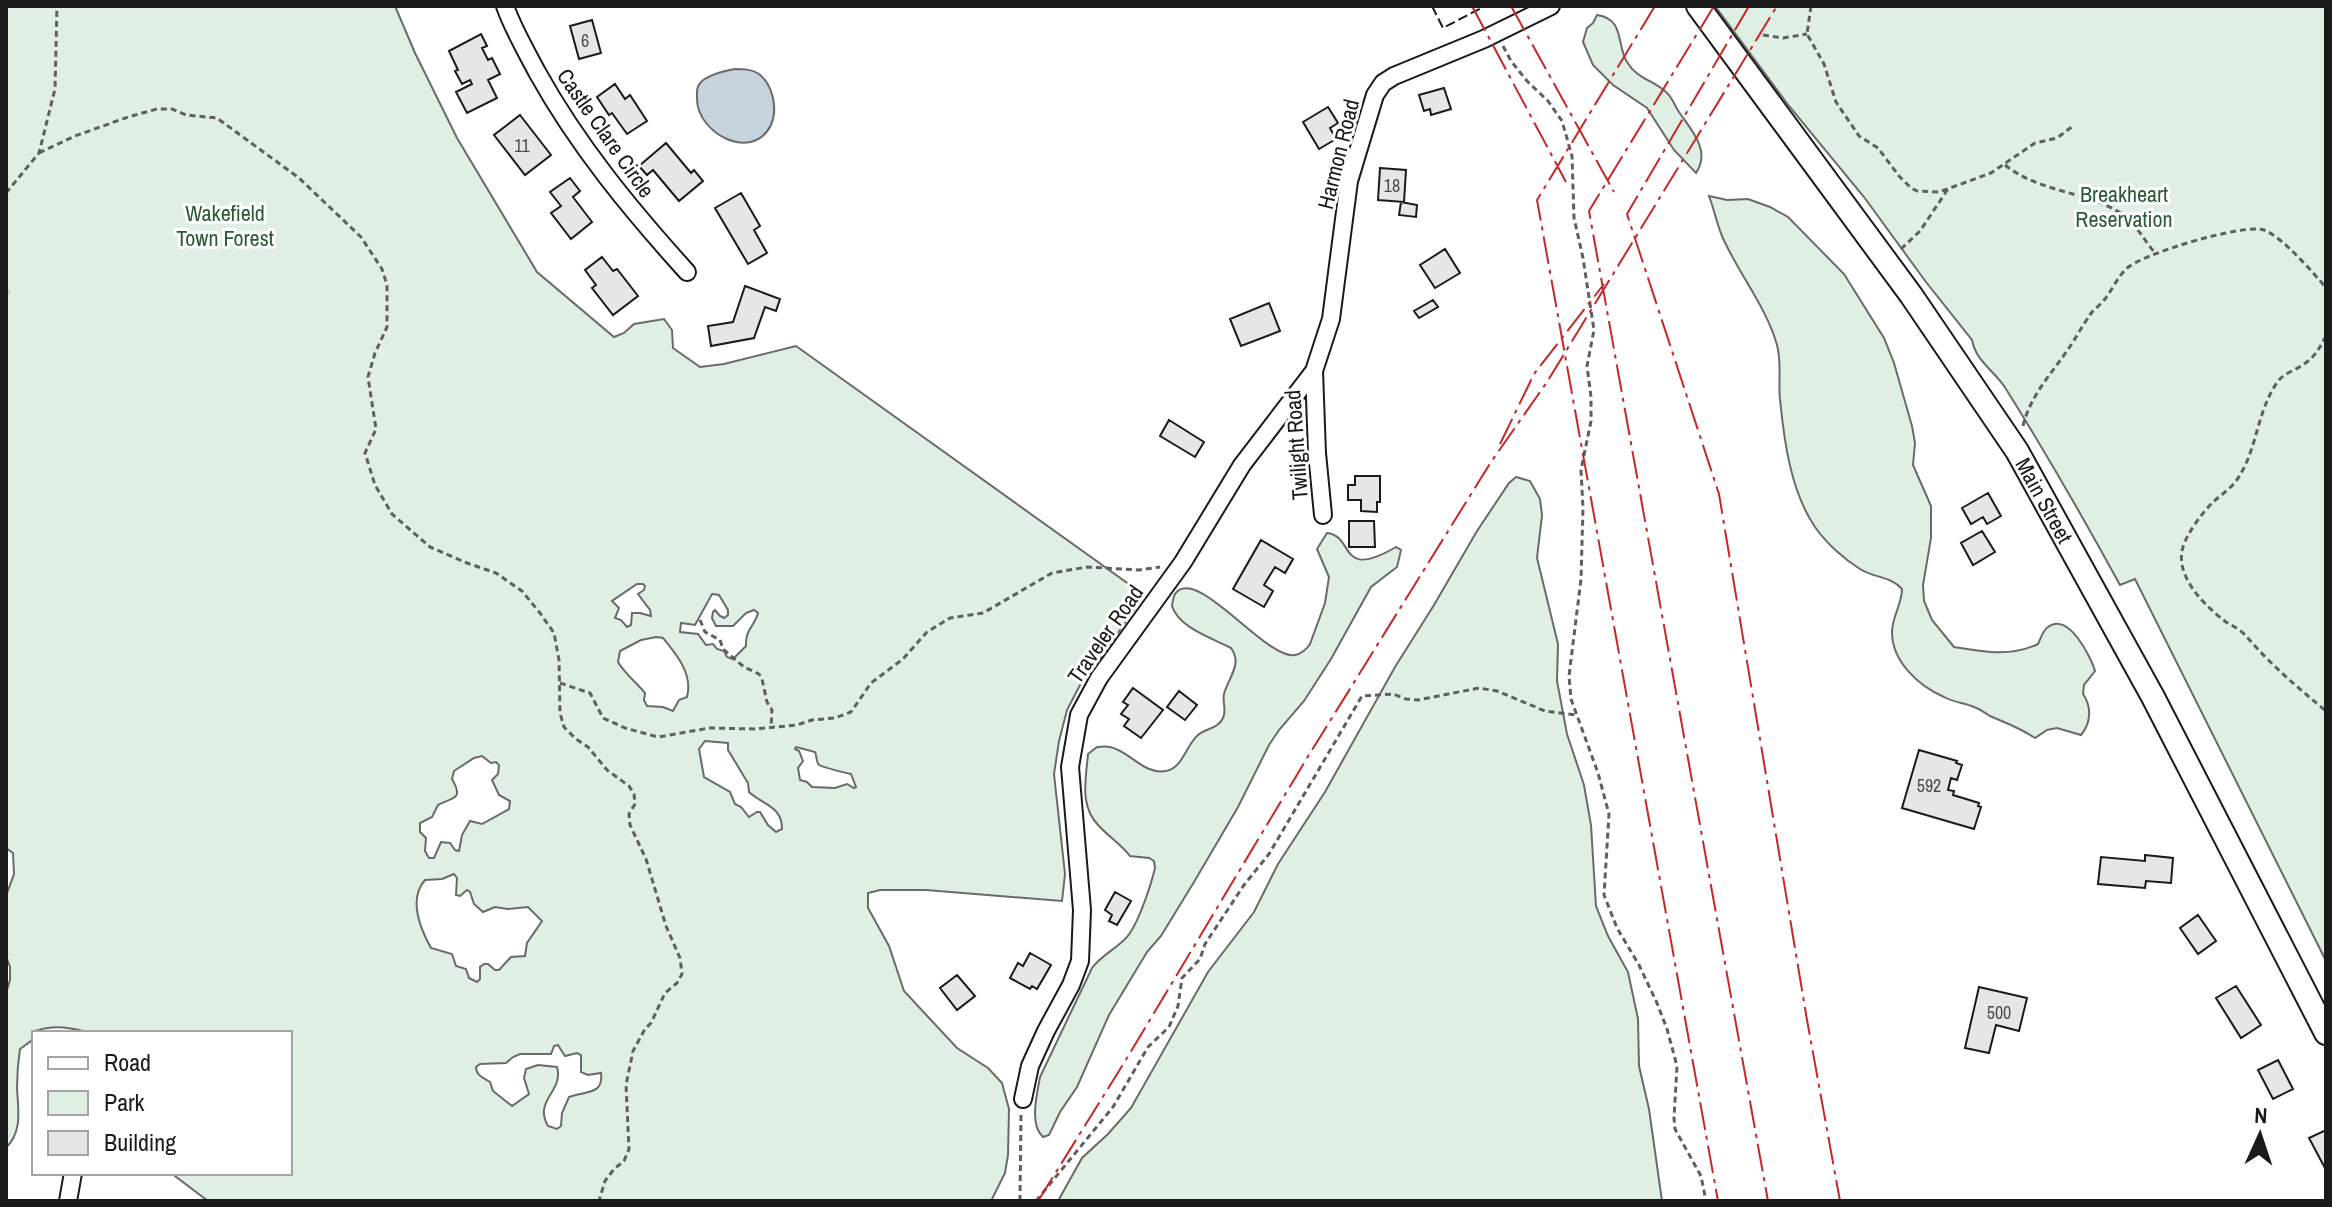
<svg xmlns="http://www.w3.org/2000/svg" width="2332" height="1207" viewBox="0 0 2332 1207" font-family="'Archivo Narrow',sans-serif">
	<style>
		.green { fill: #e0efe3; stroke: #6a6a6a; stroke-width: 2; fill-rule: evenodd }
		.water { fill: #c6d2dc; stroke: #6a6a6a; stroke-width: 2 }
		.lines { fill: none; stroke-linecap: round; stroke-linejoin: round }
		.stream { stroke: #c6d2dc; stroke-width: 5 }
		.building { fill: #e6e6e6; stroke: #1a1a1a; stroke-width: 2 }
		.street-casing { stroke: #1a1a1a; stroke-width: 20 }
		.secondary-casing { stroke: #1a1a1a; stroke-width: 26 }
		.path { stroke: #5f5f5f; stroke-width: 3; stroke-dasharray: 6 4; stroke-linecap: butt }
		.street { stroke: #fff; stroke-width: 16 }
		.secondary { stroke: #fff; stroke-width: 22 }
		.fence { stroke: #1a1a1a; stroke-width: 2; stroke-dasharray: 10 4; stroke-linecap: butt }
		.power { stroke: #c62828; stroke-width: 2; stroke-dasharray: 28 6 4 6; stroke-linecap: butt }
		.labels { text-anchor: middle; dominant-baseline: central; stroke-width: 6; stroke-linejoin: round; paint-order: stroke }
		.number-label { font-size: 18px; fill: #4d4d4d }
		.street-label { font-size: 22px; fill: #1a1a1a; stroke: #fff }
		.park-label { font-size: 22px; fill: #2b5a34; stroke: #fff }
	</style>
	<rect width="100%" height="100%" fill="#fff"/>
	<!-- green -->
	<path class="green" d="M6,6H395L415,53L457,138L537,272L614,337L624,333L634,324L664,319L672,330L673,348L700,367L724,364L796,346L1144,595L1094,668L1080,685L1067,710L1059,741L1054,774L1065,874L1062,901L926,890H880L868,893V908L889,946L904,991L957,1048L988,1068L1002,1083L1009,1109L1008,1155L1005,1173L991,1201H208L171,1173H290V1033H92C72,1028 55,1024 35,1031L31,1041L20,1049C18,1062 17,1075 17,1088C18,1109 23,1131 6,1148V993L10,980V967L6,956V896L14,874L13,853L6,848ZM637,584H643L645,586L644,590L638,594L650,610L651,616L640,613H632L631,625L627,627L621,620L615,618L619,608L612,601ZM712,594L719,595L728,610V615L724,618L720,616L715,610L713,612L712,618L716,626H733L746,613L754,610L758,613C755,626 745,629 746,646L733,659L727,657L724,651L717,649L713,644L706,645L698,634L680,632L681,623L695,625ZM656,637L663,638C677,655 693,674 687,697L679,700L673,711L663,707L647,706L644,700L645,693C636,682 625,674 618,662L620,651L641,640ZM705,741L728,743V750L748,783L749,792C763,805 782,806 782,829L776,832L768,825L760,812H757L749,817L741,807L735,804L730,792L704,777L699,749ZM796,747L815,752C817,756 816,762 819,765C822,767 846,773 851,774L856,787L854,788L847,784L835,788L812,787L807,782L800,780L798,768L803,761L799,751L795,749ZM482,756L491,763L496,762L499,765L498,774L492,780L499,795L510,801L509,809L482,824L470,821L462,835L459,851L455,850L450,843L441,842L434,858H429L425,851L426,838L420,832V823L432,817L438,805C453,797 464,800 452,779L454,771L474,758ZM454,874L457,878L456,895L460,896L467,890L470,892L474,904L483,912L495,907L508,909L528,907L542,921L527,943L525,956L511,957L499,970H495L488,964H484L480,967V979L477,982L469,978L466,969L456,966L452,954L431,948C420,928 408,899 425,880L442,879ZM558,1045L565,1056L577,1053L581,1055V1072L588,1075L601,1073C604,1095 585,1091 569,1097L562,1113L561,1126L557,1129L548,1126C533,1100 564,1092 557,1067L538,1065L526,1069L524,1078L529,1094L512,1106L493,1091L490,1082C484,1078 476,1076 476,1067L480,1064L506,1063L513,1057L520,1054H551L554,1046Z
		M1715,6H2326V961L2135,579L2120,585C2084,519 2046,453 2006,389C1995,371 1976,362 1972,340L1926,282L1864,197L1789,106Z
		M1597,15C1625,19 1616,44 1627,62C1637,79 1653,80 1666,92C1673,98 1674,105 1679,112C1692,131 1711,151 1696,173L1674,150L1647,108L1613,85L1593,65L1583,42L1587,28L1593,23Z
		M1709,196L1727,200L1748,199L1770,207L1788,217L1844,274L1884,338L1894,363L1912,426L1915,443L1913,465L1931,506V538L1923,585L1924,601L1932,620L1954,647C1984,652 2010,657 2038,644C2041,638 2043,630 2048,627C2068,611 2091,657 2095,671L2084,685L2083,694C2092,707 2091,723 2081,735L2057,728L2047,730L2035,738C2020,728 2006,723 1990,716C1985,713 1980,709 1974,707C1964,703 1953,702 1944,697C1919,686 1892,662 1892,632C1892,617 1902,604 1902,589C1891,576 1874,578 1860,569C1844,559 1826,543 1815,527C1791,492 1784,441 1780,399C1778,381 1782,363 1777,345C1766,306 1738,273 1722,236C1717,224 1714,209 1709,196Z
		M1516,477L1530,481L1540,499L1542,515L1537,558L1558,644L1557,681L1567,734L1584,785L1591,825L1596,906L1608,936L1628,972L1638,1019L1639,1066L1649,1109L1662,1201H1058L1082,1158L1108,1134L1131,1108L1208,972L1254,912L1278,864L1325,792L1395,667L1434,605L1477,531L1509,483Z
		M1327,533C1355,536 1338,581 1396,547L1401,550L1397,567L1371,587L1331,659L1304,701L1279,730L1269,745L1238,807L1194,882L1161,936L1147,952L1109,1015L1077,1087L1060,1112L1049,1135L1043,1137C1029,1125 1037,1094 1040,1077L1092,968C1103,953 1121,947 1130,933C1140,918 1151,885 1155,868L1154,861L1149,858L1130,856C1121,844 1109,837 1099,826C1079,806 1086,779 1088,754L1097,747C1101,747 1105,746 1110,747C1130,751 1143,775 1166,771C1183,768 1186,745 1198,735C1206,728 1218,729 1223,718C1227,710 1222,702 1224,694C1228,678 1243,664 1231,648C1212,638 1179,628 1172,606C1172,604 1174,595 1175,594C1196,564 1267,661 1295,655C1301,654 1307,649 1310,644L1325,603L1329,577L1317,549Z"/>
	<!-- water -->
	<path class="water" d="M735,69C743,69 752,69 759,74C773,85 778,109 771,125C752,163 697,133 697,99C697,93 696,87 701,82C709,74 724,71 735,69Z"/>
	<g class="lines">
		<!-- stream -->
		<path class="stream" d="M6,290L8,292"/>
	</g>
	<!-- building -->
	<path class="building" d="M592,20L601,53L579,59L570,26Z
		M481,34L487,46L482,48L488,60L492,58L500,74L488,80L497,98L467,113L456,92L472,84L470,80L462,84L455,71L458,70L449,51Z
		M615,84L625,99L630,95L647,121L627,134L612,113L609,115L597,97Z
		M1444,88L1451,109L1431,115L1430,109L1424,111L1419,95Z
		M1328,107L1338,123L1330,128L1336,139L1319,149L1303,122Z
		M520,115L551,155L525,175L494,135Z
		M666,143L691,173L694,170L703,181L679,201L653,170L647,175L639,166Z
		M1380,168L1406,170L1404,202L1378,200Z
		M570,178L580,191L573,197L592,222L571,239L551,213L561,206L550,192Z
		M741,193L760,226L754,230L767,253L748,264L715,208Z
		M1401,202L1417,205L1416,217L1399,215Z
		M1445,249L1460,273L1435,288L1420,265Z
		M602,257L613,271L617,269L638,296L613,315L592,288L596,285L585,270Z
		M745,286L780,299L776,311L765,307L754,338L711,346L708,326L733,322Z
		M1433,300L1438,307L1419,318L1414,311Z
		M1269,303L1280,331L1241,346L1230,319Z
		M1169,420L1204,442L1195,457L1160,436Z
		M1355,476H1380V502H1377V512L1361,511V500H1348V485H1355Z
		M1988,493L2001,516L1987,524L1983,517L1971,524L1962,508Z
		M1349,521H1374L1375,547H1349Z
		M1982,531L1995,552L1973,565L1961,543Z
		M1261,540L1293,559L1285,573L1275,567L1264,585L1273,591L1264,607L1233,589Z
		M1133,688L1163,710L1141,738L1124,726L1129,719L1121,714L1128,705L1123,702Z
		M1179,691L1197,705L1185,720L1167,707Z
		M1919,750L1957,761L1956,763L1962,765L1957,780L1951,778L1948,790L1954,791L1953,795L1979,803L1978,806L1981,807L1974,829L1902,808Z
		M2145,855L2173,858L2171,883L2146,881L2145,888L2098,884L2101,857L2145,861Z
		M1115,892L1131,901L1117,925L1109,921L1112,915L1105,910Z
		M2198,915L2216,941L2198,954L2180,928Z
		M1030,953L1051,965L1037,989L1032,986L1030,989L1010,978L1018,963L1023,966Z
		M957,975L975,996L957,1010L940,988Z
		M2236,986L2261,1025L2241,1038L2216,998Z
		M1979,987L2027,998L2019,1031L1996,1025L1989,1053L1965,1048Z
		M2278,1060L2293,1089L2273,1099L2258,1070Z
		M2326,1130V1170L2309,1138Z"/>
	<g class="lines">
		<!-- street casing -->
		<g class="street-casing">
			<path id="street" d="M505,6C513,29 526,51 537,72C578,146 631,210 687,272
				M1314,371L1317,453L1323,515
				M1023,1099L1030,1066L1046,1031L1071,985L1080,961L1082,910L1070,767L1079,715L1099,678L1183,562L1242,465L1314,371L1331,319L1349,181L1375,95L1383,83L1394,76L1484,39L1551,6
				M68,1201L73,1173"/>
		</g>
		<!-- secondary casing -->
		<g class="secondary-casing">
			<g id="secondary">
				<path id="s1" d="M1698,6L1911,295L2017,451L2153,697L2326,1033"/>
			</g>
		</g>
		<!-- path -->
		<path class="path" d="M1811,6L1807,34L1824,64L1836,102L1859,136L1878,148L1899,176L1911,188L1917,191L1939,192L1991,173L2035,143L2057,138L2073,126
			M1763,35L1783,38L1807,34
			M1503,46L1511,61L1527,81L1548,101L1562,121L1572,156L1574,218L1583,258L1594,330L1587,366L1591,397V421L1581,470L1583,508L1581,579L1569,676L1571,699L1598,773L1609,814L1604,895L1617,928L1639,965L1657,1003L1667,1029L1677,1066L1674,1118L1675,1129L1701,1176L1706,1201
			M39,153L75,136L128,117L157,109H172L186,115L217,118L299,178L361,237L382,269L387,285V327L375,353L368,377L376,429L365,453L375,485L392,514L430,547L467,563L496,573L522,591L540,613L554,633L559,660L560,713L564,727L576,739L588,747L607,770L629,786L634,794L635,804L629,814L630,825L646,859L666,926L680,958L682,974L677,983L665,993L651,1023L645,1029L633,1051L626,1085L629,1149L624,1161L614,1169L605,1181L599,1201
			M2005,165C2039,192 2083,191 2119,212C2135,221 2144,241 2156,254
			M6,193L39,153L55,89L57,6
			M1901,249L1920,231L1948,189
			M2326,336C2320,347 2315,357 2304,364C2296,370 2285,373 2279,380C2256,410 2258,451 2236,481C2230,489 2221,495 2213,502C2203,512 2187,533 2183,547C2174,576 2205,606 2226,622C2233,626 2241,630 2246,636C2270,664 2297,687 2326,711
			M2023,426C2030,396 2052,373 2069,348C2077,336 2084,323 2092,312C2096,308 2101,304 2105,299C2112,290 2117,278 2126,269C2141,254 2244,223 2264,230C2281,236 2314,273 2326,288
			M700,620L705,632L720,640L723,649L744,667L759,674L762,679L767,702L772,710L771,728
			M560,683L590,693L603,718L625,728L658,737L710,728L755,729L797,725L812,720L835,718L851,712L871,683L903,659L927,632L950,618L983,613L1052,573L1087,567L1139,570L1160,567
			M1020,1201L1021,1115
			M1036,1201L1113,1107L1148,1047L1169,1027L1178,1006L1182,978L1200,959L1205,944L1244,885L1269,854L1362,696L1393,694L1406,699L1418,700L1479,688L1497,691L1545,711L1576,715"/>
		<!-- street -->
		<use href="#street" class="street"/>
		<!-- secondary -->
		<use href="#secondary" class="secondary"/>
		<!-- fence -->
		<path class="fence" d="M1432,6L1443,28L1485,6"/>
		<!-- power -->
		<path class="power" d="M1472,6L1566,182
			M1511,6L1614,192
			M1655,6L1537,200L1718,1201
			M1714,6L1589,211L1768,1201
			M1749,6L1627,214L1719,494L1807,1020L1840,1201
			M1500,444L1534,374L1604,284
			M1038,1201L1127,1058L1307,758L1491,462L1547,382L1777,6"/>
	</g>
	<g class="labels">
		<!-- number labels -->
		<g class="number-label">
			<text x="585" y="40">6</text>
			<text x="522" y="145">11</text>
			<text x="1392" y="185">18</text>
			<text x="1929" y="785">592</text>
			<text x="1999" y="1012">500</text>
		</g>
		<!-- street labels -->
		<g class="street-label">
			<text transform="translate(606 133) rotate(55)">Castle Clare Circle</text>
			<text transform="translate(1338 154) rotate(-76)">Harmon Road</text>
			<text transform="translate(1296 445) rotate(-94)">Twilight Road</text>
			<text stroke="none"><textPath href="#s1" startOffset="604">Main Street</textPath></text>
			<text transform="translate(1105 634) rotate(-55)">Traveler Road</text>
		</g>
		<!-- park labels -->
		<g class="park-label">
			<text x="2124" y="194">Breakheart<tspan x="2124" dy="25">Reservation</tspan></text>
			<text x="225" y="213">Wakefield<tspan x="225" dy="25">Town Forest</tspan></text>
		</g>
	</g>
	<!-- border -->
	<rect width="2332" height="1207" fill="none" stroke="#1a1a1a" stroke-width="16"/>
	<!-- legend -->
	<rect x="32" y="1031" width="260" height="144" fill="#ffffff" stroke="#a3a3a3" stroke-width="2"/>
	<rect x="48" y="1057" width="40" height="12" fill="#ffffff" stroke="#a3a3a3" stroke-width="2"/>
	<text x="104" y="1071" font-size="24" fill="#1a1a1a">Road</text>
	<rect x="48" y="1091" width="40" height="24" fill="#e0efe3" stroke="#a3a3a3" stroke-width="2"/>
	<text x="104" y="1111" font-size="24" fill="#1a1a1a">Park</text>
	<rect x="48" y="1131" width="40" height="24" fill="#e6e6e6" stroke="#a3a3a3" stroke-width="2"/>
	<text x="104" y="1151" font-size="24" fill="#1a1a1a">Building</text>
	<!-- north arrow -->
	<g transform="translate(2260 1135) rotate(3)" stroke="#ffffff" stroke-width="6" paint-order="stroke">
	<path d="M0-6L14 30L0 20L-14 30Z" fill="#1a1a1a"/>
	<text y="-12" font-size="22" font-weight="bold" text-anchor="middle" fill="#1a1a1a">N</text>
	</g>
</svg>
